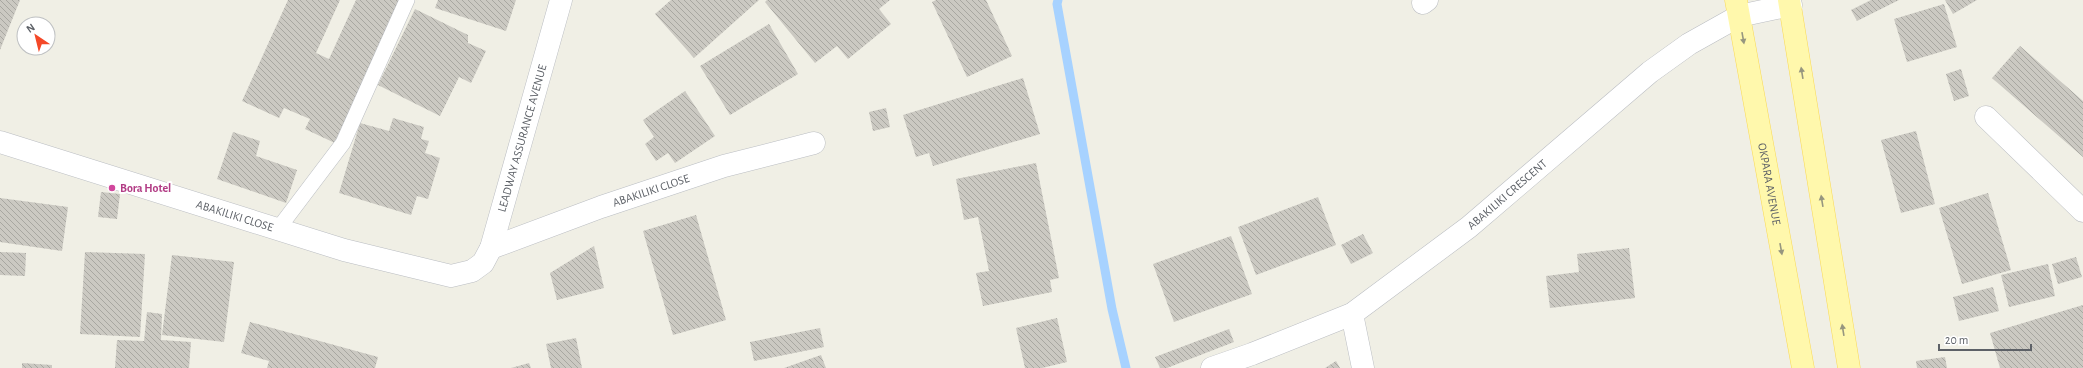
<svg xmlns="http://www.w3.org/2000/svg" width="2083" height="368" viewBox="0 0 2083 368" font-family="'Alegreya Sans',sans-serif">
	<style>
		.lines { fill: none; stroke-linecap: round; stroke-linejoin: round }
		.stream { stroke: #a7d2ff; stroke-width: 9 }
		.building { fill: url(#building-back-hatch) }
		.service-casing { stroke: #babdc2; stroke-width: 16 }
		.minor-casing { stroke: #babdc2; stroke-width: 23 }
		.primary-casing { stroke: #fad955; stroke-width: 23 }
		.service { stroke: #fff; stroke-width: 15 }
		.minor { stroke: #fff; stroke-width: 22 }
		.primary { stroke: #fff8ac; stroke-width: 22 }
		.oneway { fill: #96967f }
		.hotel-dot { fill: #d1479c; stroke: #fff; stroke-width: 1.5 }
		.labels { text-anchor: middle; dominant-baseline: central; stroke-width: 4; stroke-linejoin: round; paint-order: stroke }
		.street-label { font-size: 12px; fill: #5d6167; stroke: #fff }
		.hotel-label { font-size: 12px; font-weight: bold; fill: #b23c85; stroke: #fff; text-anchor: start }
	</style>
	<defs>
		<pattern id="building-back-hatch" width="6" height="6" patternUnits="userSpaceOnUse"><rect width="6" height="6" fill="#cbc9c2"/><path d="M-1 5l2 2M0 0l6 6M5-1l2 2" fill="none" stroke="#a8a7a1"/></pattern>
	</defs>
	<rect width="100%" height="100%" fill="#f0efe5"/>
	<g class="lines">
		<!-- stream -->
		<path class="stream" d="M1058,0L1057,4L1112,309L1126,368"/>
	</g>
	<!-- building -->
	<path class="building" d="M0,0H20L0,50Z
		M288,0H340L316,53L329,59L356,0H402L337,144L305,129L310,119L284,108L279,118L242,101Z
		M438,0H516L506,31L435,8Z
		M671,0H759L694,58L655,14Z
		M767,0H890L879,9L891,24L848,59L837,46L815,63L765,2Z
		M936,0H986L1012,56L967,77L932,2Z
		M1871,0H1899L1857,21L1851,10Z
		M1945,0H1977L1953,14Z
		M1944,4L1957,47L1907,62L1894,19Z
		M415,9L468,35V43L486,51L471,83L459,77L440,116L378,85Z
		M769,24L798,74L730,115L700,66Z
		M2020,46L2083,101V157L1992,78Z
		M1961,69L1969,96L1954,101L1946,74Z
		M1023,78L1040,134L933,166L929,153L916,157L903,115Z
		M685,91L715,136L675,163L668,153L656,161L645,144L654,137L643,120Z
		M886,108L890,127L873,131L869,112Z
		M393,118L424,127L421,139L429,141L425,153L440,158L428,199L417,196L411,215L339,193L360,123L389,131Z
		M1916,131L1935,204L1901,213L1881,140Z
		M233,132L260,141L256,156L297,170L286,203L217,179Z
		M1036,163L1059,278L1050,280L1052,292L983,306L976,273L989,271L978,217L964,220L956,179Z
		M101,192L120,194L117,219L98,217Z
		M1988,193L2011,270L1962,284L1939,208Z
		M1318,197L1336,245L1256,275L1238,227Z
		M0,198L68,207L62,251L0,242Z
		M696,215L726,320L673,335L643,231Z
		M1363,234L1373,253L1351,264L1341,245Z
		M1231,236L1252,294L1174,322L1153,264Z
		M594,246L604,288L557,300L550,273Z
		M1629,248L1635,298L1550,308L1546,276L1579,272L1577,254Z
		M0,252L26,253L25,276L0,275Z
		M85,252L145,254L140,337L80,334Z
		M172,255L234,262L224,342L162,335Z
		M2076,257L2082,277L2058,284L2052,264Z
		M2048,264L2055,296L2009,307L2001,275Z
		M1993,287L1999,311L1959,321L1953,297Z
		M2083,305V368H2000L1990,333Z
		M147,312L162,314L161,340L191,342L189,368H115L117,340L144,341Z
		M1057,318L1067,362L1042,368H1025L1016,328Z
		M250,322L378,357L375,368H267L269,361L241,353Z
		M820,328L824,347L754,361L750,342Z
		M1229,329L1234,342L1167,368H1160L1155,357Z
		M576,338L582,368H551L546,344Z
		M821,355L826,368H784Z
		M1945,357L1947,368H1917L1916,361Z
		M1336,361L1340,368H1325Z
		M22,363L52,365V368H22Z
		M529,363L531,368H511Z"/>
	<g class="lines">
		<!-- service casing -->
		<g class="service-casing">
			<path id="service" d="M278,229L343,143L407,0"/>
		</g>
		<!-- minor casing -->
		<g class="minor-casing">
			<g id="minor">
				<path d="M1423,3L1427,0"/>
				<path d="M1986,117L2083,211"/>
				<path id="s1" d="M0,142L344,250L451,276L472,271L483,263L491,248L561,0"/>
				<path id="s2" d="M491,248L601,207L724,166L814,143"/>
				<path d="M1352,314L1363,368"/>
				<path id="s3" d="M1212,368L1252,354L1352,314L1469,227L1650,72L1689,44L1739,16L1791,5"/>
			</g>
		</g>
		<!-- primary casing -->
		<g class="primary-casing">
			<g id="primary">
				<path id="s4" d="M1736,0L1803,368"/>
				<path d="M1789,0L1849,368"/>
			</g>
		</g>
		<!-- service -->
		<use href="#service" class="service"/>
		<!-- minor -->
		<use href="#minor" class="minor"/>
		<!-- primary -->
		<use href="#primary" class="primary"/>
	</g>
	<!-- one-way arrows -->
	<defs><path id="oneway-solid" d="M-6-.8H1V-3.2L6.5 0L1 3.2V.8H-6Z"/></defs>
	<g class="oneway">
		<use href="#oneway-solid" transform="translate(1743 38) rotate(80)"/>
		<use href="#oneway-solid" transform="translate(1802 73) rotate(-99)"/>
		<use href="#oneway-solid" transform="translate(1822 201) rotate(-99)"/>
		<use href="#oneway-solid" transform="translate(1781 249) rotate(80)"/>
		<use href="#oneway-solid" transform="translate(1843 330) rotate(-99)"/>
	</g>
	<!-- markers -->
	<circle class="hotel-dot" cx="112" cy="188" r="4"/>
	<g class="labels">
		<!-- street labels -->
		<g class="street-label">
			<text stroke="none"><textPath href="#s1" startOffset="637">LEADWAY ASSURANCE AVENUE</textPath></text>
			<text stroke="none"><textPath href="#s4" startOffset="187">OKPARA AVENUE</textPath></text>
			<text stroke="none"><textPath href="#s2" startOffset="170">ABAKILIKI CLOSE</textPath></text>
			<text stroke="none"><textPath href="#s3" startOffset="346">ABAKILIKI CRESCENT</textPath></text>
			<text stroke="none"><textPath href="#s1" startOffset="246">ABAKILIKI CLOSE</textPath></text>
		</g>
		<!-- hotel labels -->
		<g class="hotel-label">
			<text x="120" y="188">Bora Hotel</text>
		</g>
	</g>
	<!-- north arrow -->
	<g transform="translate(36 36) rotate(325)"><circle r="19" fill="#ffffff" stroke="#bec0c2"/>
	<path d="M0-3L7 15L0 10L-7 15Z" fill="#f44828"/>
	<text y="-6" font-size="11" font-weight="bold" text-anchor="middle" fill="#5d6167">N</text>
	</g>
	<!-- scale -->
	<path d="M1939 344v6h92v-6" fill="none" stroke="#5d6167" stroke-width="2"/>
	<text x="1945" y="344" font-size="12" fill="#5d6167" stroke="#ffffff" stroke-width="3" paint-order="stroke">20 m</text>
</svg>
